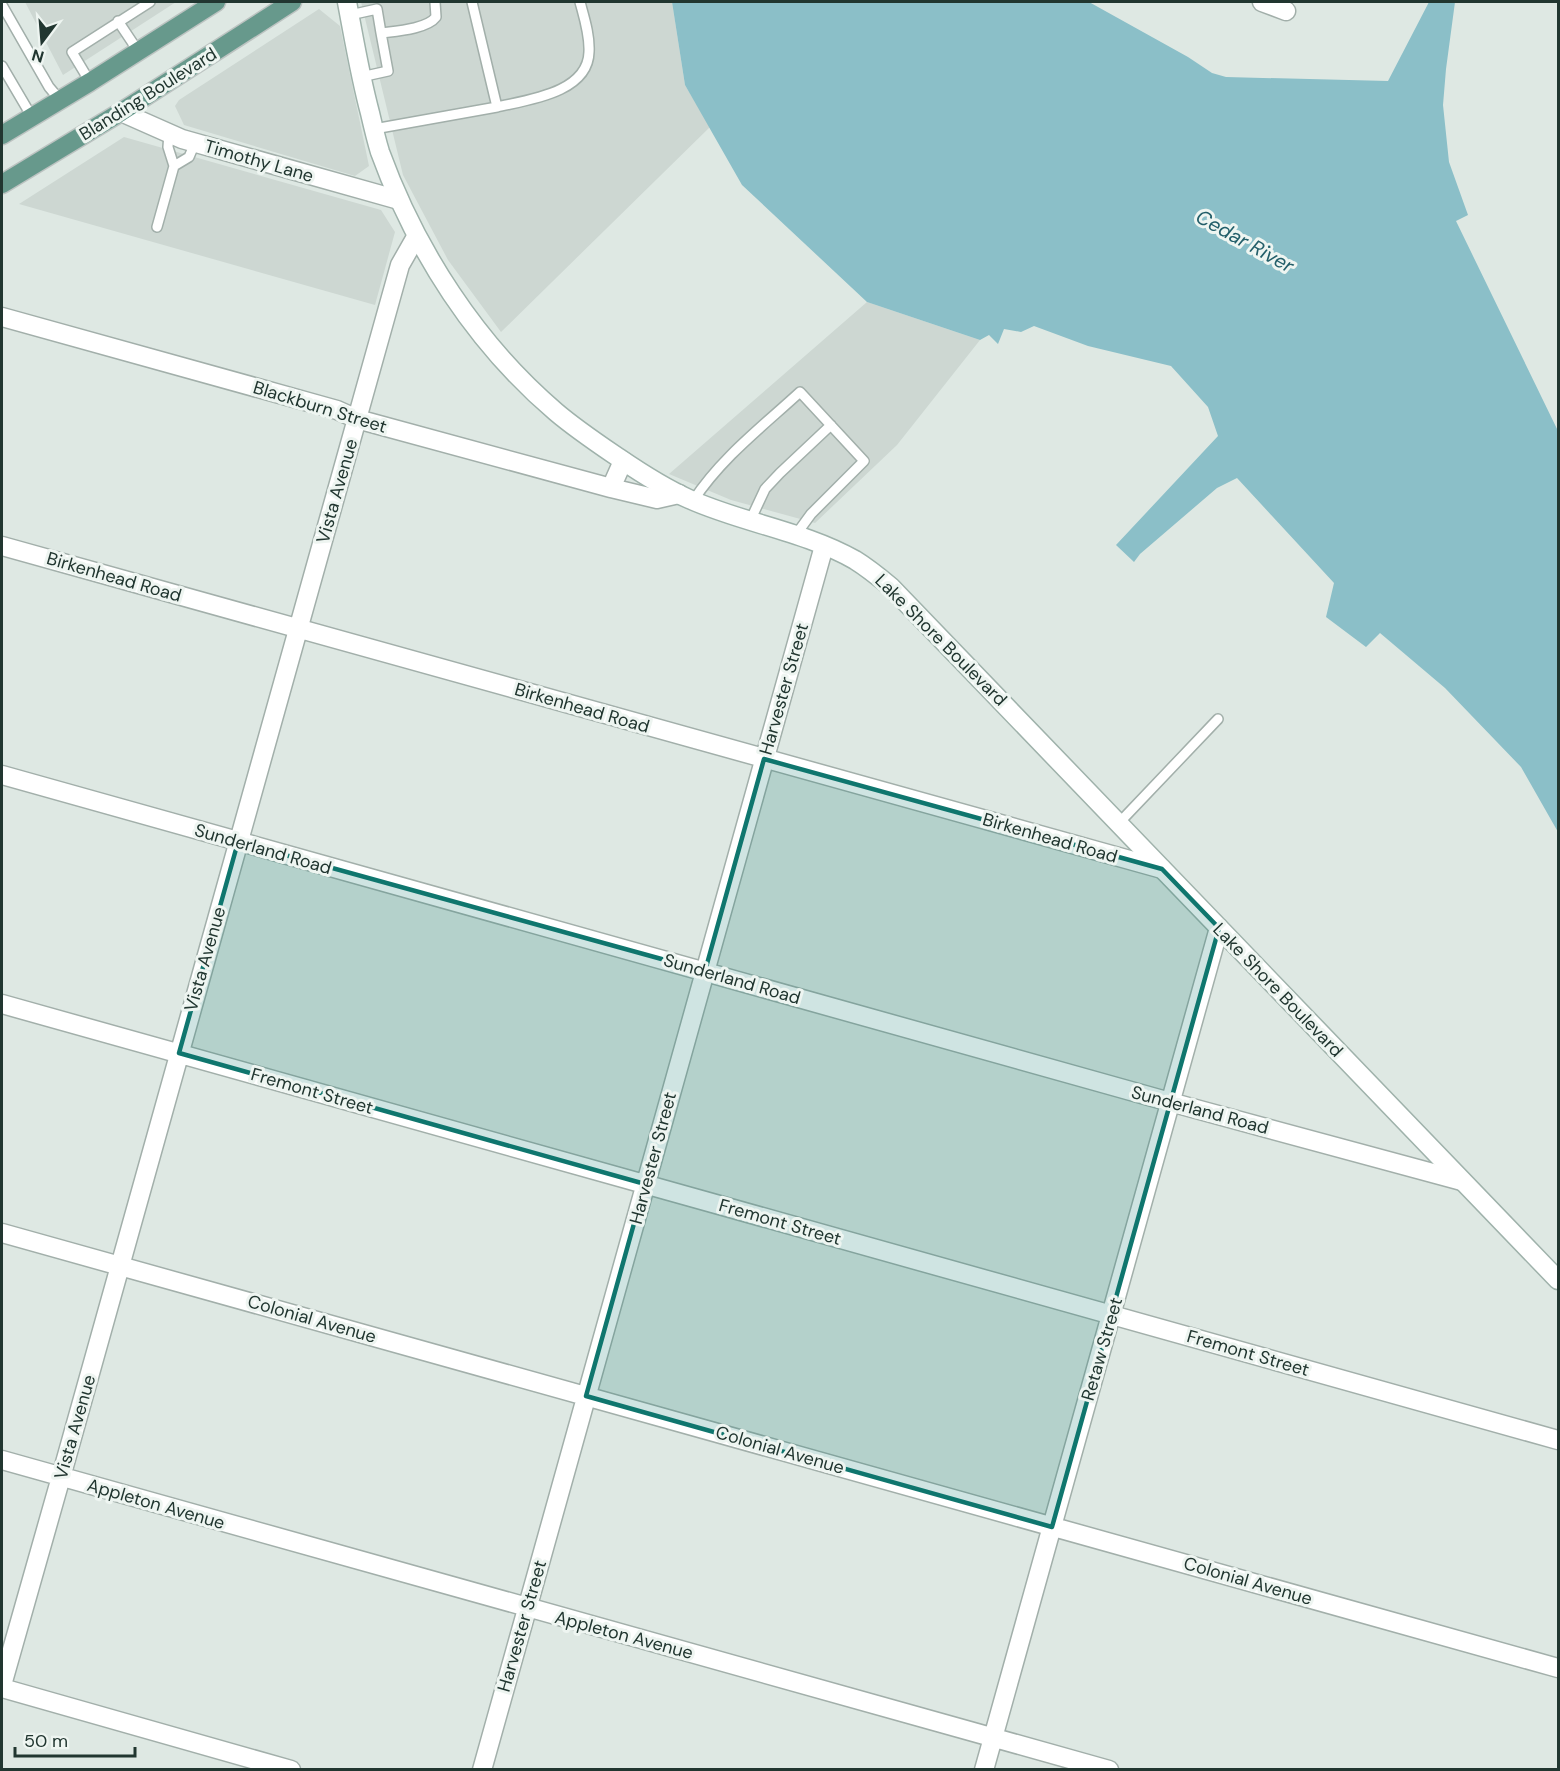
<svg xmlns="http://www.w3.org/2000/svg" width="1560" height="1771" viewBox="0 0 1560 1771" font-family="'DM Sans',sans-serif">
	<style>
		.built { fill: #cdd7d2 }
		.water { fill: #8bbfc8 }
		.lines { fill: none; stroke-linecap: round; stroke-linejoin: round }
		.lane-casing { stroke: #a2afaa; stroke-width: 12 }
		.street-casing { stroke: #a2afaa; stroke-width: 21 }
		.secondary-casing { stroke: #9fb2ab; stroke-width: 21 }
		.primary-casing { stroke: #bcc3c1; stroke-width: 21 }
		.lane { stroke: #fff; stroke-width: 9 }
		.street { stroke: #fff; stroke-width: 18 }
		.secondary { stroke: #fff; stroke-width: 18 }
		.primary { stroke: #67998c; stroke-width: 18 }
		.marked { fill: #0f766e; fill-opacity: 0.2; stroke: #0f766e; stroke-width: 4.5; stroke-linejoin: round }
		.labels { text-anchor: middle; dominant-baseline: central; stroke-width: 6; stroke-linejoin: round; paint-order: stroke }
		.street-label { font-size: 18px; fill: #213630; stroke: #eef5f1 }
		.water-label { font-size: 20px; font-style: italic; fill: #235f6a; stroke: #eef5f1 }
	</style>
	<rect width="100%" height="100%" fill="#dee8e3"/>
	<!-- built -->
	<path class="built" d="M25,2H176L63,75Z
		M361,2H672L685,85L710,127L501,332L448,260L403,175Z
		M319,9L340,26L369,166L355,176L184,125L175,106L179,100Z
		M124,137L381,210L395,232L375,305L19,204Z
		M867,302L980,340L897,445L815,523L731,500L669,474Z"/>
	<!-- water -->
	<path class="water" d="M672,2H1089L1188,57L1212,73L1226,77L1388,81L1429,2H1455L1446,69L1443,105L1449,162L1468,215L1456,221L1558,431V832L1521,767L1445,688L1380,633L1366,647L1326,617L1334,583L1237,478L1217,488L1140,554L1134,562L1116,545L1218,436L1208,407L1171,366L1088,346L1034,326L1021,332L1004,329L998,344L989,335L980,340L867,302L742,185L685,85Z"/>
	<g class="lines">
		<!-- lane casing -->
		<g class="lane-casing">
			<path id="lane" d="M2,5L49,87L60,100
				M350,15L377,9L381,33
				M118,21L138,51
				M2,66L32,117
				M361,77L388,71L381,33C396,31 427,29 436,17L435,2
				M90,82L72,52L150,2
				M497,107C527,100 588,93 589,52C590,35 584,17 580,2
				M374,129L497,107L472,2
				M169,133L168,147L174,166L189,157L195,143
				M157,227L174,166
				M693,501C721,458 763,426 800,392L864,461L811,514L795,536
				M750,521L765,489L780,473L831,425
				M1118,824L1218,719"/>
		</g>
		<!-- street casing -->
		<g class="street-casing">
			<path id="street" d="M1262,2L1286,11
				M121,112L182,139L399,200
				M2,317L337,410L357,419L611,488L623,461
				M611,488L657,499L679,494
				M2,546L1162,869
				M2,775L1170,1102L1462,1181
				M2,1004L1558,1440
				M2,1233L1558,1668
				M2,1460L1109,1770
				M2,1685L61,1477L400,265L416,237
				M2,1688L291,1770
				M482,1770L824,546
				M984,1770L1219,928"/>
		</g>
		<!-- secondary casing -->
		<g class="secondary-casing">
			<path id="secondary" d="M347,2C354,39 360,76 370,113C373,126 376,139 380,152C416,251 476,344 556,412C576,429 597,443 619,458C641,473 664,488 689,499C742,523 804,531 855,560C868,568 879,577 891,587L1558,1280"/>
		</g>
		<!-- primary casing -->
		<g class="primary-casing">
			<path id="primary" d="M2,135L90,82L216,2
				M2,184L121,112L292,2"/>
		</g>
		<!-- lane -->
		<use href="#lane" class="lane"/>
		<!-- street -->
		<use href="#street" class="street"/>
		<!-- secondary -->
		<use href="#secondary" class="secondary"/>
		<!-- primary -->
		<use href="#primary" class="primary"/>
	</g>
	<!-- marked area -->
	<path class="marked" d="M764,759L1162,869L1219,928L1052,1527L586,1396L645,1184L179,1053L238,842L705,971Z"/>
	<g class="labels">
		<!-- street labels -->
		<g class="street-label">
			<text transform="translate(148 94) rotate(-32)">Blanding Boulevard</text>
			<text transform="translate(259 161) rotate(16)">Timothy Lane</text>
			<text transform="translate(320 407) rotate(17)">Blackburn Street</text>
			<text transform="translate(337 491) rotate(-74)">Vista Avenue</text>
			<text transform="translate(114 577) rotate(16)">Birkenhead Road</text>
			<text transform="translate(941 640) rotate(45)">Lake Shore Boulevard</text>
			<text transform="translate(784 689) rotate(-74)">Harvester Street</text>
			<text transform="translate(582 708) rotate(16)">Birkenhead Road</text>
			<text transform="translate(1050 838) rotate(16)">Birkenhead Road</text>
			<text transform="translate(263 849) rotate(16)">Sunderland Road</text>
			<text transform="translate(205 959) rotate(-74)">Vista Avenue</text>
			<text transform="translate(732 979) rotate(16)">Sunderland Road</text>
			<text transform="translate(1278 990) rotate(46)">Lake Shore Boulevard</text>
			<text transform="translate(312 1091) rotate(16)">Fremont Street</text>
			<text transform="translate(1200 1110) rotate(15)">Sunderland Road</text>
			<text transform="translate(653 1158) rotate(-75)">Harvester Street</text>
			<text transform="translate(780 1222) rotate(16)">Fremont Street</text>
			<text transform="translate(312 1319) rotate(16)">Colonial Avenue</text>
			<text transform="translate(1102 1349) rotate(-74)">Retaw Street</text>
			<text transform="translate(1248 1353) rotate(16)">Fremont Street</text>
			<text transform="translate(75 1427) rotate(-74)">Vista Avenue</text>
			<text transform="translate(780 1450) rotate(16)">Colonial Avenue</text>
			<text transform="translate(156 1504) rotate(16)">Appleton Avenue</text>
			<text transform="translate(1248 1581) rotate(16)">Colonial Avenue</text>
			<text transform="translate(522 1626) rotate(-74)">Harvester Street</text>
			<text transform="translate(624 1635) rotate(15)">Appleton Avenue</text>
		</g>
		<!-- water labels -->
		<g class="water-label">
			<text transform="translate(1245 241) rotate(29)">Cedar River</text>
		</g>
	</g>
	<!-- border -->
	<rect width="1560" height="1771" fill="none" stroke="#213630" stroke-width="6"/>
	<!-- north arrow -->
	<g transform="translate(42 42) rotate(196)" stroke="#eef5f1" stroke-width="4.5" paint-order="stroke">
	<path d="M0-4.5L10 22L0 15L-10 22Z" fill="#213630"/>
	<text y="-9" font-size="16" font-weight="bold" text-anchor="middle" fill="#213630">N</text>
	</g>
	<!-- scale -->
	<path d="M15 1747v9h120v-9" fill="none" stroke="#213630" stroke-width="3"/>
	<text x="24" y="1747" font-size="18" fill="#213630" stroke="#eef5f1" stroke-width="4.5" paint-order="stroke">50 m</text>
</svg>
